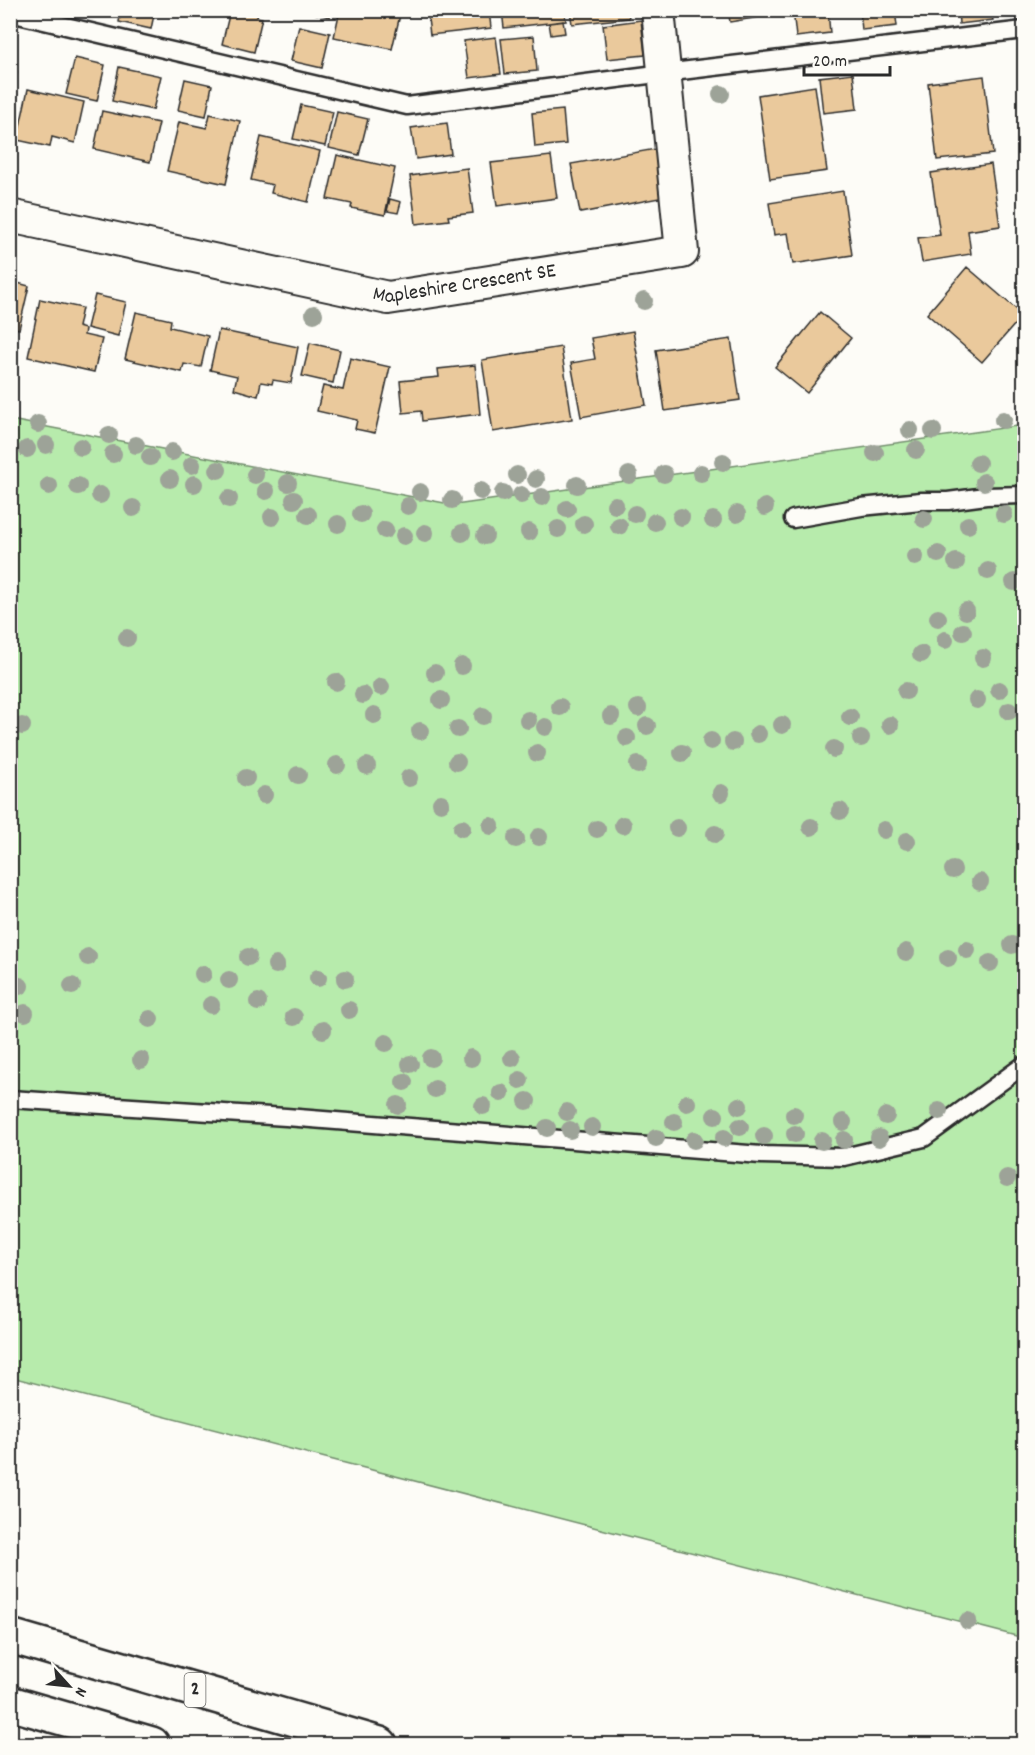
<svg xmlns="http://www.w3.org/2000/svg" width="1035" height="1755" viewBox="0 0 1035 1755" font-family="Dekko,sans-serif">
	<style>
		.green { fill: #b7ebac; stroke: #718b6c; stroke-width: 1.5 }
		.building { fill: #eac99c; stroke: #2b2b2b; stroke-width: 1.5 }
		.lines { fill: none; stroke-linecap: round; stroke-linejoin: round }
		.service-casing { stroke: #2b2b2b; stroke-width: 21 }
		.minor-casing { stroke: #2b2b2b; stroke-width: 36 }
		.motorway-casing { stroke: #2b2b2b; stroke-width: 38 }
		.service { stroke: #fdfcf7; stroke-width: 16 }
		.minor { stroke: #fdfcf7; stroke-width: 32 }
		.motorway { stroke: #fdfcf7; stroke-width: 33 }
		.tree { fill: #9da398 }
		.labels { text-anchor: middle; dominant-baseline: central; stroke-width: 5; stroke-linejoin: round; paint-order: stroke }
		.shield { fill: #fdfcf7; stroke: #6a6a68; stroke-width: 1.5 }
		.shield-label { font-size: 20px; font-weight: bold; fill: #2b2b2b }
		.street-label { font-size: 21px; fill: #2b2b2b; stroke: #fdfcf7 }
	</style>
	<rect width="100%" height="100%" fill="#fdfcf7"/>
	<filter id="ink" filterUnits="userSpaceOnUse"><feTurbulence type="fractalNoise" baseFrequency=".0167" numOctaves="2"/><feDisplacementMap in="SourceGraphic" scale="12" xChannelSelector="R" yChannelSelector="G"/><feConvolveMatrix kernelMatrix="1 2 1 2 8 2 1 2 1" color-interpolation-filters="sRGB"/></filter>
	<g filter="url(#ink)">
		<!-- green -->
		<path class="green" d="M11,420L455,505L1024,425V1638L11,1377Z"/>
		<!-- building -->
		<path class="building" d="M121,10H155L151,29L119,22Z
			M237,10H261L258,11L257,17L262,18L254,52L222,44L230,11L236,12Z
			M301,10H331L330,17Z
			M340,10H382L400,15L392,49L334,37Z
			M427,10H489L491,28L430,35Z
			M502,10H564L566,21L504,28Z
			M570,10H628L629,18L572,24Z
			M728,10H772L773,15L730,22Z
			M793,10H828L830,33L796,37Z
			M860,10H895L897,26L862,30Z
			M958,10H991L993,20L959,24Z
			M641,20L645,55L607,59L603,25Z
			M563,21L565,33L551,35L549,23Z
			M299,26L330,33L322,68L291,61Z
			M534,36L537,71L505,74L501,39Z
			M496,37L501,74L469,78L464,41Z
			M75,58L105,65L97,101L66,94Z
			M119,67L161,76L153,110L112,101Z
			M10,71L17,72L14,87H16L10,111Z
			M853,73L857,109L823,113L819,77Z
			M984,76L993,154L937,160L928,83Z
			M185,79L212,85L206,116L178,110Z
			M815,86L827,171L770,179L758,95Z
			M28,89L84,102L75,143L52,137L50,147L17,140Z
			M301,105L333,112L325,146L293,139Z
			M563,110L566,144L535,147L532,113Z
			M102,111L159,123L150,162L94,149Z
			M337,112L368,119L359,155L329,148Z
			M210,114L240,121L226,184L167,171L179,122L207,128Z
			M447,123L451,154L416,159L411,128Z
			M261,137L320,151L308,202L271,193L273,185L251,180Z
			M661,148L670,196L580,213L571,164Z
			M337,155L395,168L385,215L351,208L352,204L327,199Z
			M551,156L557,198L497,206L491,163Z
			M991,164L1000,226L968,231L971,254L922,262L918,238L940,235L931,173Z
			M467,168L473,213L448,216L449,220L416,224L410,176Z
			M843,191L852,255L793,264L788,233L774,235L769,203Z
			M390,199L401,202L398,213L387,211Z
			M967,267L1023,315L982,362L927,314Z
			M10,281L29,286L19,329L10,327Z
			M95,295L126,302L118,336L87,328Z
			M40,299L82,308L78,327L85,329L84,335L102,339L94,372L28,357Z
			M136,312L171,320L170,327L208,336L201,367L184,364L182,372L125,359Z
			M820,312L851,338L807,393L775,367Z
			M219,330L298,347L291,383L273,380L272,384L261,382L258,396L234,389L237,376L210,370Z
			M633,331L646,405L581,417L571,363L595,359L591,338Z
			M731,339L740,400L665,411L656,350Z
			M310,343L340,350L333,383L302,376Z
			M561,347L572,419L493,432L482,360Z
			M350,358L390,367L375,433L355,429L357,420L317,411L323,386L343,390Z
			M475,365L480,414L422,421L421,411L403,413L400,381L439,377L438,369Z"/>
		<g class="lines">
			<!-- service casing -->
			<g class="service-casing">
				<path id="service" d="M10,13L407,106L664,73L1024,30
					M793,519L861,507L921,501H948L986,496L1024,495
					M10,1099L286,1117L761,1155L844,1157L924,1138L1024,1065"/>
			</g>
			<!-- minor casing -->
			<g class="minor-casing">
				<g id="minor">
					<path id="s1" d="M10,216L388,298L682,252L658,10"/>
				</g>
			</g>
			<!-- motorway casing -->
			<g class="motorway-casing">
				<path id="motorway" d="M10,1636L380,1744
					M10,1703L152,1744"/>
			</g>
			<!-- service -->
			<use href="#service" class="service"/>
			<!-- minor -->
			<use href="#minor" class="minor"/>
			<!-- motorway -->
			<use href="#motorway" class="motorway"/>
		</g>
		<!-- trees -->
		<g class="tree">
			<circle cx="721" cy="94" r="9"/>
			<circle cx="644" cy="301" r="9"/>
			<circle cx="314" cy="314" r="9"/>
			<circle cx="1003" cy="420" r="9"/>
			<circle cx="38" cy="424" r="9"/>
			<circle cx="910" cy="430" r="9"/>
			<circle cx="933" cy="431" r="9"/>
			<circle cx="109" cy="435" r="9"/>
			<circle cx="46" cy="445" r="9"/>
			<circle cx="136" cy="445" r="9"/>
			<circle cx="81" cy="447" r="9"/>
			<circle cx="27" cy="449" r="9"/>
			<circle cx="916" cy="450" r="9"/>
			<circle cx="172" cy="452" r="9"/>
			<circle cx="875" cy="453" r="9"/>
			<circle cx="113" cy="454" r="9"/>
			<circle cx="150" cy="457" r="9"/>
			<circle cx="723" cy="462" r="9"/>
			<circle cx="978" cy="463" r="9"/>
			<circle cx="192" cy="465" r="9"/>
			<circle cx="218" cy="470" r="9"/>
			<circle cx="701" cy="473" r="9"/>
			<circle cx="664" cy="474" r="9"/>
			<circle cx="255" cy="475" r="9"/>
			<circle cx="517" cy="475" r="9"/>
			<circle cx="629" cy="475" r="9"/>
			<circle cx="170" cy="479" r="9"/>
			<circle cx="536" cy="479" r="9"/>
			<circle cx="984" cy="482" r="9"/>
			<circle cx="288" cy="483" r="9"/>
			<circle cx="194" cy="484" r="9"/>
			<circle cx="577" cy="485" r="9"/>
			<circle cx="49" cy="486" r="9"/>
			<circle cx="78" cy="486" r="9"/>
			<circle cx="266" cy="491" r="9"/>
			<circle cx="481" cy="491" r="9"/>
			<circle cx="420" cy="492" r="9"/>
			<circle cx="503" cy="493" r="9"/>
			<circle cx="100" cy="495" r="9"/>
			<circle cx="521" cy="495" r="9"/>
			<circle cx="542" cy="497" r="9"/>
			<circle cx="229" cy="499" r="9"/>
			<circle cx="294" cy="500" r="9"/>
			<circle cx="452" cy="500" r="9"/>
			<circle cx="615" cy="505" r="9"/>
			<circle cx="408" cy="506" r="9"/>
			<circle cx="765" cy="507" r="9"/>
			<circle cx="133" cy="508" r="9"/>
			<circle cx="567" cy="509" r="9"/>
			<circle cx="361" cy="514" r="9"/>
			<circle cx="635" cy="514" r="9"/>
			<circle cx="737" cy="514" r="9"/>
			<circle cx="1004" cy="514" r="9"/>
			<circle cx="308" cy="515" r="9"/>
			<circle cx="272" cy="517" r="9"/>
			<circle cx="681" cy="517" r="9"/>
			<circle cx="924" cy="519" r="9"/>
			<circle cx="713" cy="520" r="9"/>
			<circle cx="655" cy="522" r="9"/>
			<circle cx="338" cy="524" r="9"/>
			<circle cx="584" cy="524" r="9"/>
			<circle cx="968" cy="525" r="9"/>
			<circle cx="619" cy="526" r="9"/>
			<circle cx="558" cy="529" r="9"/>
			<circle cx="385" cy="530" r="9"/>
			<circle cx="529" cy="532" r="9"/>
			<circle cx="425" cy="533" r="9"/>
			<circle cx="462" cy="533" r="9"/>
			<circle cx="404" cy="536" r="9"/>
			<circle cx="485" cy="536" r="9"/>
			<circle cx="938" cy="554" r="9"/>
			<circle cx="915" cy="557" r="9"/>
			<circle cx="956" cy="562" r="9"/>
			<circle cx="988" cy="571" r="9"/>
			<circle cx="1014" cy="582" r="9"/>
			<circle cx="966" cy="611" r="9"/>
			<circle cx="938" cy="618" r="9"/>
			<circle cx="963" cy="632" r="9"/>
			<circle cx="127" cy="638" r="9"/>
			<circle cx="945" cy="640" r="9"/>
			<circle cx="921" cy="654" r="9"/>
			<circle cx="983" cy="658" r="9"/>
			<circle cx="462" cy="666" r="9"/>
			<circle cx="435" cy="673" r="9"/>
			<circle cx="336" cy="682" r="9"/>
			<circle cx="381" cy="687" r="9"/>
			<circle cx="999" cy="690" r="9"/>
			<circle cx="906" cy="691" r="9"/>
			<circle cx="363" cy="695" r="9"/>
			<circle cx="441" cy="700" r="9"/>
			<circle cx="977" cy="700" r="9"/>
			<circle cx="560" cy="707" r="9"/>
			<circle cx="638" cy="708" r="9"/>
			<circle cx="1009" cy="711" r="9"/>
			<circle cx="374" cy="715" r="9"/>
			<circle cx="483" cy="716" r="9"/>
			<circle cx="611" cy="716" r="9"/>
			<circle cx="850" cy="717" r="9"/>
			<circle cx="528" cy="720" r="9"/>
			<circle cx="782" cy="725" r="9"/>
			<circle cx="890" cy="725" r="9"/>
			<circle cx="22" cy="726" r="9"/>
			<circle cx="647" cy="726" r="9"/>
			<circle cx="545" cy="727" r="9"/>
			<circle cx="458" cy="729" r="9"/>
			<circle cx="420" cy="731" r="9"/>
			<circle cx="758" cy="734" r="9"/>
			<circle cx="627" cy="738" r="9"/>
			<circle cx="861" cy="738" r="9"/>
			<circle cx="711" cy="741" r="9"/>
			<circle cx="733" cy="742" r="9"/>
			<circle cx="834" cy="749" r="9"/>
			<circle cx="537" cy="753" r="9"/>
			<circle cx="682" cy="753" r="9"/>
			<circle cx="457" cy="762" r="9"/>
			<circle cx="337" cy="765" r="9"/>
			<circle cx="638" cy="765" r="9"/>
			<circle cx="367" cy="766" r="9"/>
			<circle cx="298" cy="775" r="9"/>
			<circle cx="246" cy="778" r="9"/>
			<circle cx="409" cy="778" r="9"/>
			<circle cx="721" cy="793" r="9"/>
			<circle cx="264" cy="795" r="9"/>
			<circle cx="441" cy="803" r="9"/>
			<circle cx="840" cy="811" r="9"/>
			<circle cx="623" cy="825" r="9"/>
			<circle cx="491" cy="826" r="9"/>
			<circle cx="811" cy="827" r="9"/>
			<circle cx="462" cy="828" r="9"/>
			<circle cx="677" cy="828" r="9"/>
			<circle cx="597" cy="829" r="9"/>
			<circle cx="884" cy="830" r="9"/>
			<circle cx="715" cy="834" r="9"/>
			<circle cx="539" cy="837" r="9"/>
			<circle cx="516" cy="839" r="9"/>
			<circle cx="907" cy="841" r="9"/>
			<circle cx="953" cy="870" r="9"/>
			<circle cx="980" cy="882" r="9"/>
			<circle cx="1012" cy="945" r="9"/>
			<circle cx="967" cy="950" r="9"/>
			<circle cx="906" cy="952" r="9"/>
			<circle cx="88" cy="957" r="9"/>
			<circle cx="248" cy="957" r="9"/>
			<circle cx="948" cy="958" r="9"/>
			<circle cx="990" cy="963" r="9"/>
			<circle cx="276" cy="965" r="9"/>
			<circle cx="203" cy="974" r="9"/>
			<circle cx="318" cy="978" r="9"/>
			<circle cx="345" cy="979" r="9"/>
			<circle cx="229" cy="980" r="9"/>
			<circle cx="20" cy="986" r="9"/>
			<circle cx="72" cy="986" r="9"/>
			<circle cx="258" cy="1002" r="9"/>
			<circle cx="211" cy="1005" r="9"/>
			<circle cx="349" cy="1010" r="9"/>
			<circle cx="25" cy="1013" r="9"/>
			<circle cx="294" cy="1017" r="9"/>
			<circle cx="150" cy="1019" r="9"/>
			<circle cx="323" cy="1030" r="9"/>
			<circle cx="386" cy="1043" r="9"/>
			<circle cx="431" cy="1058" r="9"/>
			<circle cx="471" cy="1058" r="9"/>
			<circle cx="512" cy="1058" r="9"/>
			<circle cx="141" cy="1060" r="9"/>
			<circle cx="410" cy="1064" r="9"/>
			<circle cx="520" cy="1080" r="9"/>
			<circle cx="404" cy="1082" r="9"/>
			<circle cx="435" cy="1089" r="9"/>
			<circle cx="501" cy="1093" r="9"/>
			<circle cx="527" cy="1101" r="9"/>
			<circle cx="687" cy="1103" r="9"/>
			<circle cx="398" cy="1105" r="9"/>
			<circle cx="483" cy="1106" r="9"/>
			<circle cx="739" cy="1106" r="9"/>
			<circle cx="939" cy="1111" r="9"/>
			<circle cx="567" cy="1112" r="9"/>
			<circle cx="794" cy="1115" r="9"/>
			<circle cx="715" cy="1116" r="9"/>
			<circle cx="886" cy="1116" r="9"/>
			<circle cx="674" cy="1122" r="9"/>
			<circle cx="843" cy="1122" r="9"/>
			<circle cx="592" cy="1127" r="9"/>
			<circle cx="740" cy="1127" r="9"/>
			<circle cx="547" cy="1128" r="9"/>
			<circle cx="570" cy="1130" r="9"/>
			<circle cx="795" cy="1134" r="9"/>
			<circle cx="764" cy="1136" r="9"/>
			<circle cx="656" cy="1138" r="9"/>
			<circle cx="724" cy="1138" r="9"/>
			<circle cx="879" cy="1138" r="9"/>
			<circle cx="694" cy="1140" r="9"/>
			<circle cx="844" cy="1140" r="9"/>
			<circle cx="822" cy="1141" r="9"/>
			<circle cx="1007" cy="1178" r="9"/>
			<circle cx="968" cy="1621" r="9"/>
		</g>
	</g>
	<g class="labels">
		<!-- shield labels -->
		<rect class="shield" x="184.5" y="1673" width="21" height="34" rx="4.5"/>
		<g class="shield-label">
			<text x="195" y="1690">2</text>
		</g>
		<!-- street labels -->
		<g class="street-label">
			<text stroke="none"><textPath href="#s1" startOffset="464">Mapleshire Crescent SE</textPath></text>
		</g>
	</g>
	<!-- margin -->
	<rect width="1035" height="1755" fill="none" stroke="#fdfcf7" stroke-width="36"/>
	<rect x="18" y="18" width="999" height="1719" fill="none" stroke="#2b2b2b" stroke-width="2" filter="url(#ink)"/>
	<!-- north arrow -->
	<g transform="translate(69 1686) rotate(117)" stroke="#fdfcf7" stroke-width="4.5" paint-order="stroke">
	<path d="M0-4.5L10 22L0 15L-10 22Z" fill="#2b2b2b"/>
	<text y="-9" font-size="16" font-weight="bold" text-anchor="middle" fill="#2b2b2b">N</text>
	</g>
	<!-- scale -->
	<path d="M804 66v9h86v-9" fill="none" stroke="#2b2b2b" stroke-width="3"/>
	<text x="813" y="66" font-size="18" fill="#2b2b2b" stroke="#fdfcf7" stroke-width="4.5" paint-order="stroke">20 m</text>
</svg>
